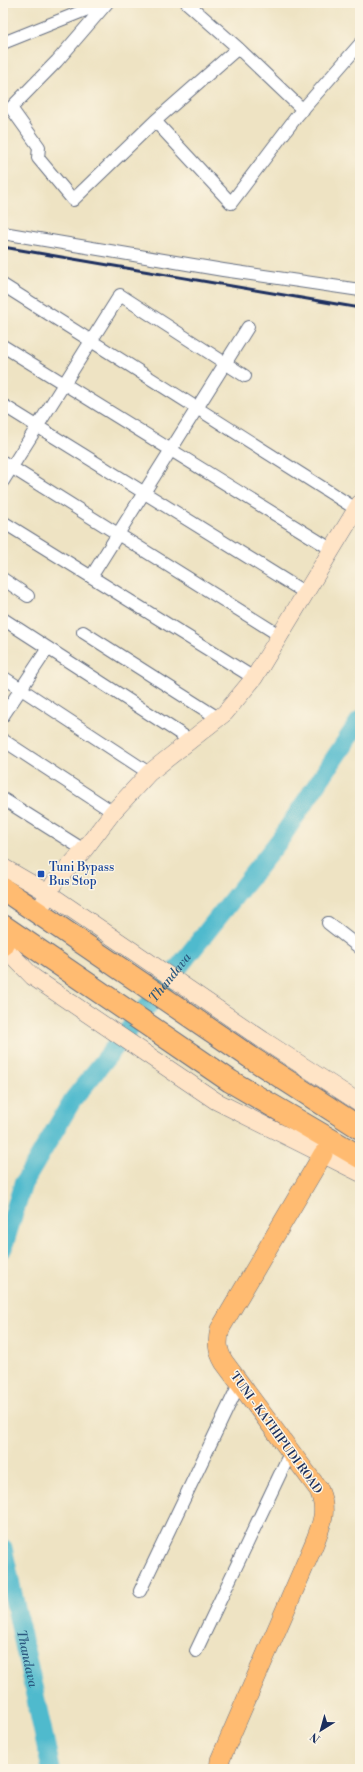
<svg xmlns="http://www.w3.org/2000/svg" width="363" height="1772" viewBox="0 0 363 1772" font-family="'Libre Bodoni',serif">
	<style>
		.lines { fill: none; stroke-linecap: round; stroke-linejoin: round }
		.river { stroke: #50bacd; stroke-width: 19 }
		.street-casing { stroke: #656e81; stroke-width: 14 }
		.secondary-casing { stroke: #656e81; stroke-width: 18 }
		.primary-casing { stroke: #656e81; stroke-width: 20 }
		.highway-casing { stroke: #656e81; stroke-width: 24 }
		.street { stroke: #fff; stroke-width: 12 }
		.secondary { stroke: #ffe4c6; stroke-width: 17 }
		.primary { stroke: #ffbb71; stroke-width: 19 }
		.highway { stroke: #ffbb71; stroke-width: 22 }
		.rail { stroke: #1b2f5e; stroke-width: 3 }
		.transit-dot { fill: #1a4fb4; stroke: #fcf5e5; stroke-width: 1.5 }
		.labels { text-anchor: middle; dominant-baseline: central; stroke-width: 3; stroke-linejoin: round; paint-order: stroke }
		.transit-label { font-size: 12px; fill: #164399; stroke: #fcf5e5; text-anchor: start }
		.street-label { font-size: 12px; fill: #1b2f5e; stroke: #fcf5e5 }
		.water-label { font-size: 13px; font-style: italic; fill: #2b597f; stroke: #fcf5e5 }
	</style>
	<rect width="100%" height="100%" fill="#fcf5e5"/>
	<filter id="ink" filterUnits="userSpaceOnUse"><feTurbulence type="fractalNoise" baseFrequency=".025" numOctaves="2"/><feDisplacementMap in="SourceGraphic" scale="8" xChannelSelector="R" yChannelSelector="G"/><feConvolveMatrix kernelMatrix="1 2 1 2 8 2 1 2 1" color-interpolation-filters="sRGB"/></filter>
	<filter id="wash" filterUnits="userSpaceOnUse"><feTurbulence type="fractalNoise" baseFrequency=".012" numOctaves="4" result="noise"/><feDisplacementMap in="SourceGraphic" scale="16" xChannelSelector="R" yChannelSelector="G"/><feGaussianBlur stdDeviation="0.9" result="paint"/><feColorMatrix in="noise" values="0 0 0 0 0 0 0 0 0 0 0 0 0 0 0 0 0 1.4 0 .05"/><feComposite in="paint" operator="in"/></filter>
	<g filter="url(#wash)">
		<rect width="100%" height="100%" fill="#eee3c3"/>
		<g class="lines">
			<!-- river -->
			<g class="river">
				<path id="s1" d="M3,1248L23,1184L72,1101L279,841L360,720"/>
				<path id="s2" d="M3,1548L51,1769"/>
			</g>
		</g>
	</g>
	<g filter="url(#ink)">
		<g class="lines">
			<!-- street casing -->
			<g class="street-casing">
				<path id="street" d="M107,3L57,61L11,108L39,147L38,158L73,200L155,121L238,48
					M187,3L238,48L303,110
					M3,43L103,3
					M155,121L231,203L297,116L360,44
					M3,233L223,270L360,290
					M3,285L356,509
					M3,346L331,549
					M3,405L304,592
					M3,462L279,635
					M3,481L120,295L245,376
					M3,522L254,678
					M91,577L248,327
					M3,579L28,596
					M3,619L190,740
					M83,632L218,718
					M3,677L149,773
					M3,716L48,648
					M3,740L113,812
					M3,799L84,850
					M328,923L360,948
					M140,1591L240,1382
					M196,1651L291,1451"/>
			</g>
			<!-- secondary casing -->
			<g class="secondary-casing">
				<path id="secondary" d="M3,867L48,893L263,1040L360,1103
					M38,913L54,883L84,850L113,812L149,773L225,713L254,678L360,503
					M3,946L33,977L216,1101L360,1173"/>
			</g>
			<!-- primary casing -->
			<g class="primary-casing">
				<path id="primary" d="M3,946L10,931
					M219,1769L220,1760L314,1544C322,1523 328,1512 319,1490L224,1362C217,1350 217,1342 220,1329L323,1154"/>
			</g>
			<!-- highway casing -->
			<g class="highway-casing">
				<path id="highway" d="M3,889L250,1057L360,1128
					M3,926L230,1081L360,1157"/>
			</g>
			<!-- street -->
			<use href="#street" class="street"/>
			<!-- secondary -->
			<use href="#secondary" class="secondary"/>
			<!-- primary -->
			<use href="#primary" class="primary"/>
			<!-- highway -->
			<use href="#highway" class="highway"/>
			<!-- rail -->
			<path class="rail" d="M3,247L360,308"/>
		</g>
	</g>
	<!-- markers -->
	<rect class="transit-dot" x="37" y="870" width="8" height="8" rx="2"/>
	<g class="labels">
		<!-- transit labels -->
		<g class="transit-label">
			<text x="49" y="867">Tuni Bypass<tspan x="49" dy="14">Bus Stop</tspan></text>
		</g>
		<!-- street labels -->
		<g class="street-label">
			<text transform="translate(276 1433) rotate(54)">TUNI - KATHIPUDI ROAD</text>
		</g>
		<!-- water labels -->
		<g class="water-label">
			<text stroke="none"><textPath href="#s1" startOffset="321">Thandava</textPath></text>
			<text stroke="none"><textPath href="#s2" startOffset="113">Thandava</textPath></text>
		</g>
	</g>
	<!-- margin -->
	<rect width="363" height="1772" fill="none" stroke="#fcf5e5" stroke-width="16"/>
	<!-- north arrow -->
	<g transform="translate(321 1730) rotate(217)" stroke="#fcf5e5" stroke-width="3" paint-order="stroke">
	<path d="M0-3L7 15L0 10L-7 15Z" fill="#1b2f5e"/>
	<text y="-6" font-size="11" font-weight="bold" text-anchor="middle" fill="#1b2f5e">N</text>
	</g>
</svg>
